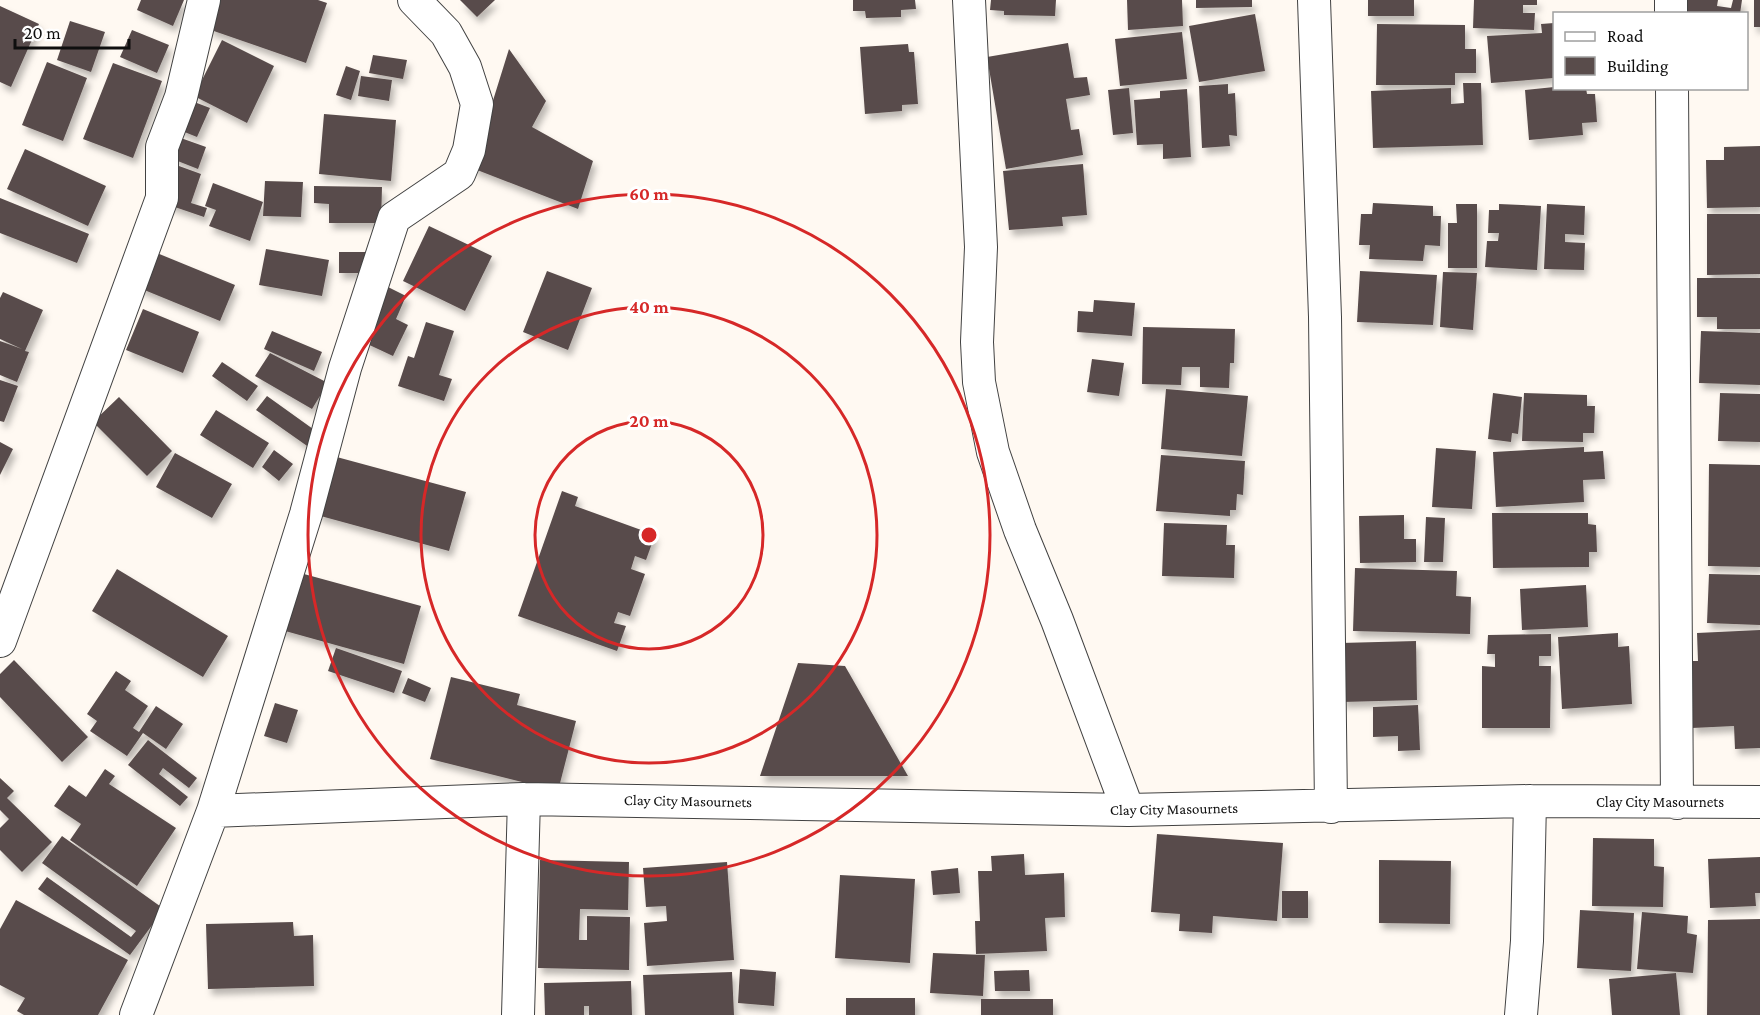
<svg xmlns="http://www.w3.org/2000/svg" width="1760" height="1015" viewBox="0 0 1760 1015" font-family="'Crimson Pro',serif">
	<style>
		.building { fill: #594c4b; filter: url(#shadow) }
		.lines { fill: none; stroke-linecap: round; stroke-linejoin: round }
		.street-casing { stroke: #424242; stroke-width: 34 }
		.street { stroke: #fff; stroke-width: 32 }
		.ring { fill: none; stroke: #d62828; stroke-width: 3 }
		.labels { text-anchor: middle; dominant-baseline: central; stroke-width: 6; stroke-linejoin: round; paint-order: stroke }
		.street-label { font-size: 15px; fill: #0f0f0f; stroke: #fff }
		.centre { fill: #d62828; stroke: #fff; stroke-width: 3 }
		.ring-label { font-size: 18px; text-anchor: middle; font-weight: bold; fill: #d62828; stroke: #fff; stroke-width: 6; stroke-linejoin: round; paint-order: stroke }
	</style>
	<defs>
		<filter id="shadow"><feDropShadow dx="3.5" dy="6" stdDeviation="3" flood-color="#0004"/></filter>
	</defs>
	<rect width="100%" height="100%" fill="#fff9f2"/>
	<!-- building -->
	<path class="building" d="M141,0H184L173,26L137,10Z
		M218,0H318L327,3L306,63L208,29Z
		M460,0H495L477,17Z
		M853,0H915L916,9L901,10V17L866,18L865,11H853Z
		M991,0H1056L1055,16L1004,15V11L990,10Z
		M1127,0H1182L1183,26L1128,30Z
		M1196,0H1252V7L1196,8Z
		M1368,0H1414V16H1368Z
		M1474,0H1537V5H1523V13H1535L1534,30L1473,28Z
		M1680,0H1718L1717,6L1731,8L1733,0H1742L1740,14H1678Z
		M1754,0H1760V27H1754Z
		M0,6L39,24L11,87L0,82Z
		M1255,14L1265,71L1199,82L1189,26Z
		M70,21L105,32L91,72L57,60Z
		M1554,23V78L1491,83L1487,36L1542,33L1541,24Z
		M1377,24L1465,25V49H1476V73H1455V85H1376Z
		M132,30L169,45L157,73L120,57Z
		M1182,32L1187,79L1120,86L1115,39Z
		M222,40L274,66L247,123L194,96Z
		M1068,43L1074,78L1087,77L1090,95L1066,99L1071,130L1079,129L1083,155L1006,169L987,57Z
		M908,44L909,52H914L918,104L902,105V111L865,114L860,47Z
		M509,49L546,101L532,127L593,161L578,209L472,168Z
		M373,55L407,60L403,79L369,73Z
		M47,62L87,78L63,141L22,125Z
		M113,63L162,81L133,158L83,139Z
		M346,66L360,71L351,100L336,95Z
		M361,76L392,80L389,101L358,96Z
		M1463,83H1481L1483,145L1373,148L1371,91L1451,88V104L1464,103Z
		M1228,84V94L1235,93L1237,136L1229,135L1230,146L1202,148L1199,86Z
		M1554,87V88H1586L1587,94H1595L1597,122L1582,123L1583,135L1529,140L1525,90Z
		M1129,88L1133,133L1113,135L1108,90Z
		M1187,89L1191,157L1163,159V144L1137,145L1134,100L1160,98V91Z
		M189,100L210,108L197,137L177,129Z
		M324,114L396,120L391,181L319,174Z
		M178,137L206,147L198,169L170,158Z
		M1760,146V207L1707,208L1706,160H1724V147Z
		M25,149L106,186L88,226L7,189Z
		M1083,164L1087,215L1062,217L1063,226L1009,230L1003,171Z
		M179,166L201,174L191,203L207,208L204,217L166,204Z
		M265,181L303,182L301,217L263,216Z
		M213,183L263,202L250,241L209,226L216,210L205,206Z
		M314,186L382,187L381,223H329V204L314,203Z
		M0,198L89,234L77,263L0,233Z
		M1373,203L1433,206V216H1441L1440,246L1425,245L1423,261L1369,259L1370,245H1359L1361,214H1372Z
		M1456,204H1477V268H1448V223H1457Z
		M1499,204L1541,206L1537,270L1485,267L1487,241H1498L1499,233H1488L1489,210H1499Z
		M1547,204L1585,206L1584,235L1565,234V242L1585,243L1584,270L1544,269Z
		M1707,214H1760V274L1707,275Z
		M429,226L492,256L465,311L403,281Z
		M266,249L329,260L322,296L259,285Z
		M152,251L235,285L220,321L137,287Z
		M339,252H374L373,273H339Z
		M547,271L592,288L568,350L523,332Z
		M1360,271L1437,275L1433,325L1357,322Z
		M1443,272L1477,273L1473,330L1440,327Z
		M1697,278H1760V329H1717V317H1697Z
		M388,287L406,296L396,319L408,325L393,356L363,342Z
		M3,292L43,310L25,351L29,352L17,382L0,375V341L22,349L0,339V298Z
		M1094,300L1135,303L1132,336L1077,332L1078,311L1093,312Z
		M143,309L199,332L183,373L126,350Z
		M426,322L454,331L439,375L452,379L444,401L398,386L408,356L414,358Z
		M1143,327L1235,329L1234,363H1230L1229,388L1200,387V367H1182L1181,385L1142,384Z
		M272,331L322,352L314,371L264,349Z
		M1701,331L1760,333V385L1699,383Z
		M270,353L328,383L312,409L255,376Z
		M1092,359L1124,363L1119,396L1087,392Z
		M222,362L258,386L247,401L212,376Z
		M0,380L18,386L4,422L0,421Z
		M1166,389L1248,396L1242,456L1161,449Z
		M1493,393L1522,397L1518,434L1512,433L1511,442L1488,439Z
		M1524,393L1587,395V406H1595L1594,433H1583V442L1522,441Z
		M1720,393L1760,394V442L1718,441Z
		M267,396L320,434L310,448L256,410Z
		M119,397L172,451L147,476L93,422Z
		M216,410L269,443L253,468L200,435Z
		M0,442L13,449L0,475Z
		M1584,447V452L1603,451L1605,479L1583,480L1584,502L1496,507L1493,452Z
		M1436,448L1476,451L1472,509L1432,507Z
		M274,450L293,464L279,481L262,467Z
		M175,453L232,484L212,518L156,487Z
		M1161,455L1245,461L1243,495L1237,494L1236,510H1230V516L1156,511Z
		M333,456L466,492L449,551L317,515Z
		M1709,464L1760,465V567L1708,566Z
		M562,491L578,497L575,506L655,535L646,560L635,556L631,569L645,574L630,616L618,612L614,623L626,626L617,651L518,616Z
		M1492,513H1588V524L1596,525L1597,552H1589V567L1493,568Z
		M1404,515V539H1416V562L1360,563L1359,516Z
		M1426,517L1445,518L1443,562H1424Z
		M1164,523L1227,525L1226,545H1235L1234,578L1162,576Z
		M1355,568L1457,571L1456,596L1471,597L1470,634L1353,631Z
		M117,569L228,636L203,677L92,611Z
		M293,571L421,606L404,664L278,629Z
		M1709,574L1760,575V625L1707,623Z
		M1586,585L1588,627L1522,630L1520,589Z
		M1760,630V748L1735,749L1734,726L1692,728L1688,661H1698L1697,633Z
		M1618,633V647L1629,646L1632,704L1562,709L1558,637Z
		M1551,634V656H1539V666H1551L1550,728H1482V666L1495,667V654H1487L1488,635Z
		M1416,641L1417,700L1342,702L1340,643Z
		M336,648L402,671L394,693L328,671Z
		M14,660L88,737L62,762L0,697V674Z
		M798,663L845,666L908,776H760Z
		M116,671L131,681L125,690L148,706L133,728L139,732L156,706L183,724L166,749L143,733L127,756L90,731L97,721L87,714Z
		M451,677L520,694L517,705L576,721L558,791L430,759Z
		M408,678L431,688L425,702L402,693Z
		M275,703L298,710L287,743L264,736Z
		M1418,705L1420,750L1398,751V736L1373,737V707Z
		M148,740L197,778L189,788L163,768L159,774L188,797L180,806L128,765Z
		M105,769L115,776L109,784L176,828L137,886L70,840L81,824L54,806L69,785L86,797Z
		M0,778L14,791L7,798L52,842L22,872L0,850V828L9,819L0,810Z
		M1157,834L1283,843L1277,921L1213,916L1212,933L1179,931L1180,914L1151,912Z
		M62,836L164,909L130,955L38,889L47,877L131,937L136,931L42,863Z
		M1593,838L1654,839V866L1664,867L1663,907L1592,906Z
		M1024,854L1025,875L1064,873L1065,917L1045,918L1047,951L976,954L975,921H980L978,871H992L991,856Z
		M1760,857V893H1755L1756,906L1710,908L1708,859Z
		M540,860L629,862L628,910L580,909L579,940H587V916L630,917L629,970L538,968Z
		M1379,860L1451,861L1450,924L1379,923Z
		M727,862L734,960L647,966L644,923L667,921L666,906L646,907L643,868Z
		M958,868L960,893L933,895L931,871Z
		M840,875L915,879L910,963L835,958Z
		M1282,891H1308V918H1282Z
		M16,900L128,960L98,1015H24L17,1011L25,998L0,985V929Z
		M1580,910L1634,913L1631,971L1577,968Z
		M1642,912L1688,916L1687,933L1697,935L1693,973L1637,969Z
		M1760,919V1015H1707L1708,920Z
		M293,922L294,936L313,935L314,986L208,989L206,924Z
		M933,953L985,955L983,996L930,993Z
		M740,969L776,972L774,1006L738,1003Z
		M1029,970L1030,991H995L994,971Z
		M732,972L734,1015H645L643,975Z
		M1676,973L1680,1015H1612L1609,979Z
		M631,981L632,1015H589V1006H584V1015H545L544,983Z
		M846,998H915V1015H846Z
		M981,999H1053V1015H981Z"/>
	<g class="lines">
		<!-- street casing -->
		<g class="street-casing">
			<path id="street" d="M969,0L981,247L977,342L979,382L993,452L1020,530L1057,620L1128,810
				M1314,0L1325,317L1331,807
				M1671,0V14
				M1672,88L1677,803
				M0,641L162,198V147L181,97L204,0
				M213,811L524,799L1128,810L1530,801L1760,802
				M136,1015L213,811L306,514L345,368L394,218L459,174L469,150L477,104L465,67L446,33L414,0
				M518,1015L524,799
				M1521,1015L1527,941L1530,801"/>
		</g>
		<!-- street -->
		<use href="#street" class="street"/>
	</g>
	<!-- distance rings -->
	<g class="ring">
		<circle cx="649" cy="535" r="114"/>
		<circle cx="649" cy="535" r="228"/>
		<circle cx="649" cy="535" r="341"/>
	</g>
	<g class="labels">
		<!-- street labels -->
		<g class="street-label">
			<text transform="translate(688 801) rotate(1)">Clay City Masournets</text>
			<text x="1660" y="802">Clay City Masournets</text>
			<text transform="translate(1174 809) rotate(-1)">Clay City Masournets</text>
		</g>
	</g>
	<circle cx="649" cy="535" r="9" class="centre"/>
	<g class="ring-label">
		<text x="649" y="200">60 m</text>
		<text x="649" y="313">40 m</text>
		<text x="649" y="427">20 m</text>
	</g>
	<!-- legend -->
	<rect x="1553" y="12" width="195" height="78" fill="#ffffff" stroke="#9f9f9f" stroke-width="1.5"/>
	<rect x="1565" y="32" width="30" height="9" fill="#ffffff" stroke="#9f9f9f" stroke-width="1.5"/>
	<text x="1607" y="42" font-size="18" fill="#0f0f0f">Road</text>
	<rect x="1565" y="57" width="30" height="18" fill="#594c4b" stroke="#9f9f9f" stroke-width="1.5"/>
	<text x="1607" y="72" font-size="18" fill="#0f0f0f">Building</text>
	<!-- scale -->
	<path d="M15 39v9h114v-9" fill="none" stroke="#0f0f0f" stroke-width="3"/>
	<text x="24" y="39" font-size="18" fill="#0f0f0f" stroke="#ffffff" stroke-width="4.5" paint-order="stroke">20 m</text>
</svg>
